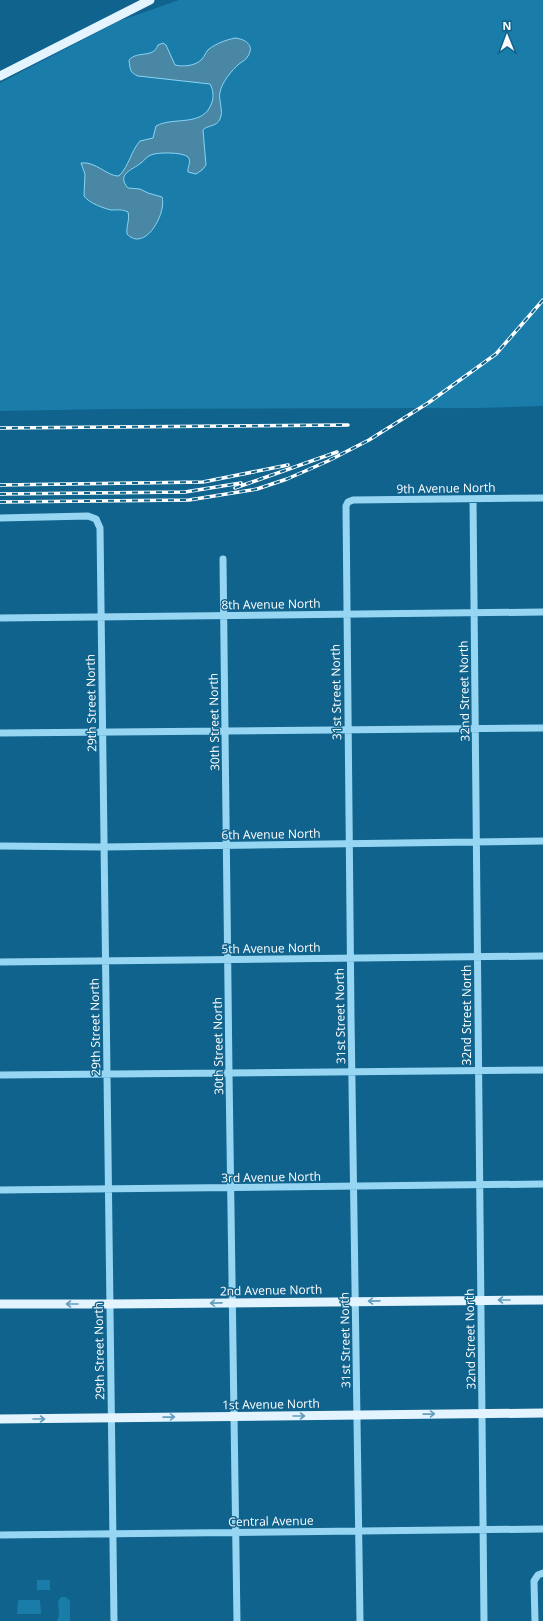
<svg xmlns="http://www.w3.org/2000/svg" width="543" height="1621" viewBox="0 0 543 1621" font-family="'Open Sans',sans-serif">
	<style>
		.green { fill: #1a7ca9 }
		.water { fill: #4a87a4; stroke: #89d5f6 }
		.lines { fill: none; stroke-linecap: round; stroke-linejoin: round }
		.minor { stroke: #97d6f2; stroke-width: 7 }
		.major { stroke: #e3f4ff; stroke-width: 9 }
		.rail-casing { stroke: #fff; stroke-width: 3.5 }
		.rail { stroke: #10638d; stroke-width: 2; stroke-dasharray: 6; stroke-linecap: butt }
		.oneway { stroke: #649dbb }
		.labels { text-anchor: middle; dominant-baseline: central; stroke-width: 3; stroke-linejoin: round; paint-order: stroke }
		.street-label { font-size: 12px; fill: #fff; stroke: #10638d }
	</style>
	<rect width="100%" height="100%" fill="#10638d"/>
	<!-- green -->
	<path class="green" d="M179,0H543V406L480,408L114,409L0,411V83L119,21Z
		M37,1580H50V1590H37Z
		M61,1597H66L70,1601V1621H57L59,1615L58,1601Z
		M18,1600H40L41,1614H17Z"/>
	<!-- water -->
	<path class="water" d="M235,38C245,39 255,45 248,56C246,60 243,61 239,64C232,70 222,82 220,92C218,100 224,111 220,119C217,127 207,125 203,130L206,165L202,170L196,174L188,172C187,167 192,162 188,157C183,152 157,152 151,155C147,156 145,160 141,163C132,170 116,174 128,188L140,189L148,193L162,197C167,213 145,253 127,234C126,226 130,220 128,212C122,209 117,210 111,210C103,208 89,203 84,196L85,174L81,163C96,161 108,177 119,176C129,166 131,151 140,141L153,138L156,126C174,116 204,128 212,102C214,97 213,89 210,84L138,76C130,73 130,69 129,60C138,50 153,59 158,45L163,43L166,45L175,65C183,67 196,66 202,59C205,56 206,51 209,49C217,43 226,40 235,38Z"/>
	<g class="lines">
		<!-- minor -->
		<path class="minor" d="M473,499L484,1621
			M0,518L88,516L96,519L100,528L114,1621
			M223,559L229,1074L237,1621
			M0,618L543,612
			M0,733L543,728
			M0,846L104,847L543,841
			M0,962L543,956
			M0,1075L543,1070
			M0,1190L543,1184
			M0,1535L543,1529
			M360,1621L351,1017L346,506L348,502L353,500L543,498
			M535,1621L534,1581L538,1575L543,1573"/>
		<!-- major -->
		<path class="major" d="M0,76L150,0
			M0,1304H110L543,1300
			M0,1419L543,1413"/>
		<!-- rail casing -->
		<g class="rail-casing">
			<path id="rail" d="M0,428L348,425
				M0,485L203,482L288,465
				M235,488L337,452
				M0,494L185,492L241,483
				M0,502L189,500L257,489L287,479L328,461L369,440L428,403L496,354L543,300"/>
		</g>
		<!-- rail -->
		<use href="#rail" class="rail"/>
	</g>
	<!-- one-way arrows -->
	<defs><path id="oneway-shaft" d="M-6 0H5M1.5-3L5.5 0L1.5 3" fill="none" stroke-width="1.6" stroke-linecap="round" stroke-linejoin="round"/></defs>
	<g class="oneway">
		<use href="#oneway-shaft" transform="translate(504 1300) rotate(-180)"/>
		<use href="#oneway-shaft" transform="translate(374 1301) rotate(179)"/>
		<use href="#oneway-shaft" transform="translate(216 1303) rotate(179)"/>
		<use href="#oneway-shaft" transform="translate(72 1304) rotate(-180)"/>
		<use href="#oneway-shaft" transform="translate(429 1414) rotate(-1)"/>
		<use href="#oneway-shaft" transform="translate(299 1416)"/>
		<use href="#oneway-shaft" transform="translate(169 1417) rotate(-1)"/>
		<use href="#oneway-shaft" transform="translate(39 1419)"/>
	</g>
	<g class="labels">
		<!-- street labels -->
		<g class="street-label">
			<text transform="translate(446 488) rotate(-1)">9th Avenue North</text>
			<text transform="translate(271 604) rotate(-1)">8th Avenue North</text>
			<text transform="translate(464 691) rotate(-91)">32nd Street North</text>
			<text transform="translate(336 692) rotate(-91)">31st Street North</text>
			<text transform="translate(91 703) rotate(-91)">29th Street North</text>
			<text transform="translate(214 722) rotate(-91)">30th Street North</text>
			<text transform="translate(271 834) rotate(-1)">6th Avenue North</text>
			<text transform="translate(271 948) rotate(-1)">5th Avenue North</text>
			<text transform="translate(466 1015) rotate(-90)">32nd Street North</text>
			<text transform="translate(340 1016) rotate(-91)">31st Street North</text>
			<text transform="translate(95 1027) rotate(-91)">29th Street North</text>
			<text transform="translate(218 1046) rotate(-91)">30th Street North</text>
			<text transform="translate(271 1177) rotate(-1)">3rd Avenue North</text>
			<text transform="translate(271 1290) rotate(-1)">2nd Avenue North</text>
			<text transform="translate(470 1339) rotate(-91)">32nd Street North</text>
			<text transform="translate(345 1340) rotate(-91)">31st Street North</text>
			<text transform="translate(99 1351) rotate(-91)">29th Street North</text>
			<text transform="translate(271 1404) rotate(-1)">1st Avenue North</text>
			<text transform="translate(271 1521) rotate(-1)">Central Avenue</text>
		</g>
	</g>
	<!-- north arrow -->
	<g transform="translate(507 36) rotate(359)" stroke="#10638d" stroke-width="3" paint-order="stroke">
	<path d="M0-3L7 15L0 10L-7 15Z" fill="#ffffff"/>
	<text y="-6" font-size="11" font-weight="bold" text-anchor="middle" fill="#ffffff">N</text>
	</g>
</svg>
